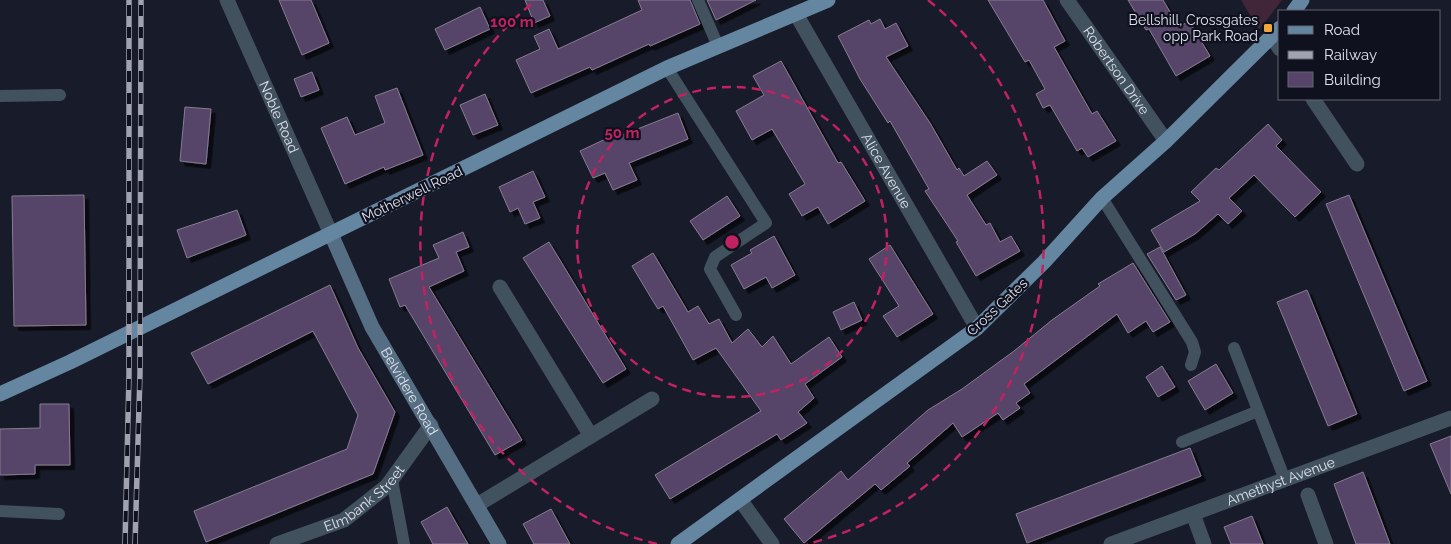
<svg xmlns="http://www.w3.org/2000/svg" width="1451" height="544" viewBox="0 0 1451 544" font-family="Raleway,sans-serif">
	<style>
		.green { fill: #402638 }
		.building { fill: #564469; stroke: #867d8f; filter: url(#shadow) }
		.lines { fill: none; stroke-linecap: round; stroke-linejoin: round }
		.lane { stroke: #41515e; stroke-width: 12 }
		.street { stroke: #41515e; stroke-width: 15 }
		.secondary { stroke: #566e83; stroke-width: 15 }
		.primary { stroke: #6586a0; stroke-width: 15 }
		.rail-casing { stroke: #a0a3af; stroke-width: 5.5 }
		.rail { stroke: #0f111f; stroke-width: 4; stroke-dasharray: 11; stroke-linecap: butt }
		.ring { fill: none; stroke: #c32262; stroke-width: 2.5; stroke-dasharray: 9 6 }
		.poi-dot { fill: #efa73d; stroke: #0f111f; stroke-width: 2 }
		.labels { text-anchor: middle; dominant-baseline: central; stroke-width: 4.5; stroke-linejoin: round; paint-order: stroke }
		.poi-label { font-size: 14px; fill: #dee1eb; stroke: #0f111f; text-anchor: end }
		.street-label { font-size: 14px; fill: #dee1eb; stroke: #0f111f }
		.centre { fill: #c32262; stroke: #0f111f; stroke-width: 2.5 }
		.ring-label { font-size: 15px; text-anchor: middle; font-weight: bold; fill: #c32262; stroke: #0f111f; stroke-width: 4.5; stroke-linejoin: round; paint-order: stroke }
	</style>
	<defs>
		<filter id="shadow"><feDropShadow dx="4.5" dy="4.5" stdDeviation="0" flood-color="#0009"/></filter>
	</defs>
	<rect width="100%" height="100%" fill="#181b29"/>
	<!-- green -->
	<path class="green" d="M1241,0H1282L1259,30Z"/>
	<!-- building -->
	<path class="building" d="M279,0H311L329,43L302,55Z
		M525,0H543L550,16L534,23Z
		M638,0H690L700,24L650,46L649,44L592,70L590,67L531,93L516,60L540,49L534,36L549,29L558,49L642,10Z
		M707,0H756L716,20Z
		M988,0H1043L1065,41L1054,47L1092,114L1097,111L1116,141L1088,157L1082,148L1077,151L1050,105L1043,108L1036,94L1045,89L1029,60L1025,62Z
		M1128,0H1163L1179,27L1189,21L1210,56L1176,76L1149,29L1146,30Z
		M480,7L490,29L445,50L435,29Z
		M880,19L885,29L896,23L908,46L886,57L930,123L957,170L959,168L964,176L987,161L997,175L967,195L986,225L990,223L1000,242L1011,236L1020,251L976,276L956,242L958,241L925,191L929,189L890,121L888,123L860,79L838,36L869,20L871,24Z
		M781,61L838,163L841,162L865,201L828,224L818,207L802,216L789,194L805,184L772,129L752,140L736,111L764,95L753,76Z
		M312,72L319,90L301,97L294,79Z
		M397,88L423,155L385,170L384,167L345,184L321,128L347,117L355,135L385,123L375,96Z
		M485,94L498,125L473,135L460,105Z
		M185,107L211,109L206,164L180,161Z
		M678,113L688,139L629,163L637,180L613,190L605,173L593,178L580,151L616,134L617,137Z
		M1268,124L1282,140L1276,146L1321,192L1295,217L1254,175L1229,198L1242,211L1228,224L1218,214L1195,234L1164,252L1151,230L1200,201L1191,192L1216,168L1219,170Z
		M533,171L545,197L533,202L540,218L525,224L518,208L510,212L499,187Z
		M84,195L86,325L14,326L12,196Z
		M1349,195L1427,381L1404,391L1326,204Z
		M727,196L740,216L703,240L690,221Z
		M237,210L246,235L187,258L177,230Z
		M463,232L469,247L456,252L464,271L429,287L522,440L495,455L405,305L400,307L389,279L439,258L433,245Z
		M774,236L795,275L772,288L766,277L744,289L731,265L752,253L750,250Z
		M549,242L626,369L603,383L523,258Z
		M890,245L933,314L897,337L883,316L899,306L869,259Z
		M1160,247L1186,295L1176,300L1147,254Z
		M653,253L688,312L698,306L709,324L719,319L732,343L748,329L762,347L773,336L791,364L829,337L842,357L805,384L814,398L798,412L807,423L781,440L777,434L670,499L655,475L761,411L716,348L693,360L663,306L658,309L653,301L632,266Z
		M1133,263L1170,322L1153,332L1146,321L1128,333L1117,314L1024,384L1030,393L1016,403L1020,408L1003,420L998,413L962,437L953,423L907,463L910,466L881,490L875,484L804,543L784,519L841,471L848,480L928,410L962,389L1014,351L1052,320L1100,286L1098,284Z
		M330,285L358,348L395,412L373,474L206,542L194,511L347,449L358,415L313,331L208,384L191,353Z
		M1307,290L1357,414L1328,426L1277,302Z
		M854,302L862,320L841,330L833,312Z
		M1216,364L1233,393L1205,410L1188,381Z
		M1162,366L1175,387L1158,397L1146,377Z
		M40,404H69L70,465H35V474L0,475V429L40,428Z
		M1451,436V494L1430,444Z
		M1190,448L1201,476L1027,543L1016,514Z
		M1363,472L1390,544H1356L1334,484Z
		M447,507L468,544H433L421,522Z
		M551,509L570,544H534L523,524Z
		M1252,516L1263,544H1231L1224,527Z"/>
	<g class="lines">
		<!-- lane -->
		<path class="lane" d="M698,0L718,46
			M667,68L766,223L715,257L710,269L736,315
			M0,96L60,95
			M1102,198L1192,342L1195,352L1191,365
			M1234,348L1285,480
			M1182,442L1258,411
			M392,480L404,544
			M0,511L59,514"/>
		<!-- street -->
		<g class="street">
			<path id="s1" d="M227,0L331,234"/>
			<path id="s2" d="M1067,0L1166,141"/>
			<path id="s3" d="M796,14L977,328"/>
			<path d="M1272,37L1280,49"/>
			<path d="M1313,99L1357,164"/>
			<path d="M500,287L591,436"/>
			<path d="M1308,495L1326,544"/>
			<path d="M741,501L772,544"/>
			<path d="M477,505L652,399"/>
			<path d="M1193,514L1204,544"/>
			<path id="s4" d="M277,544L344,520L387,486L431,425"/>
			<path id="s5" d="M1111,544L1451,418"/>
		</g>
		<!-- secondary -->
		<path class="secondary" id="s6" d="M331,234L372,327L499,544"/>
		<!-- primary -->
		<path class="primary" d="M1294,11L1302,0
			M0,394L70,362L667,68L828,0
			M678,544L977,328L1044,262L1102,198L1166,141L1280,28"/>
		<!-- rail casing -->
		<g class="rail-casing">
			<path id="rail" d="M125,544L129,376V0
				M135,544L140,374L141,0"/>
		</g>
		<!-- rail -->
		<use href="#rail" class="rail"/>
	</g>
	<!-- distance rings -->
	<g class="ring">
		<circle cx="732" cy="242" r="155"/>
		<path d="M657 544A311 311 0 0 1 536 0M928 0A311 311 0 0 1 807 544"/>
	</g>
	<!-- markers -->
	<rect class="poi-dot" x="1263" y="23" width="10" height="10" rx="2.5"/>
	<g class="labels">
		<!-- poi labels -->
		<g class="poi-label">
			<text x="1258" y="20">Bellshill, Crossgates<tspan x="1258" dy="16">opp Park Road</tspan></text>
		</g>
		<!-- street labels -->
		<g class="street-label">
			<text stroke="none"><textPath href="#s2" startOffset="86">Robertson Drive</textPath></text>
			<text stroke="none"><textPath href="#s1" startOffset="128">Noble Road</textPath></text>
			<text stroke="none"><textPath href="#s3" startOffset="181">Alice Avenue</textPath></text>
			<text transform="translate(412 194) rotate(-26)">Motherwell Road</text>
			<text transform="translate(997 307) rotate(-43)">Cross Gates</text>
			<text stroke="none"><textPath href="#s6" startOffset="176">Belvidere Road</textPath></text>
			<text stroke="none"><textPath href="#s5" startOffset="181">Amethyst Avenue</textPath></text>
			<text stroke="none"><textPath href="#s4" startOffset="100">Elmbank Street</textPath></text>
		</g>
	</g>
	<circle cx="732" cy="242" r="8" class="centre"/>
	<g class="ring-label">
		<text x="512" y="27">100 m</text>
		<text x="622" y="138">50 m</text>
	</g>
	<!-- legend -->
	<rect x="1278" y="10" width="162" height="90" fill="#0f111f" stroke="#626471"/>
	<rect x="1288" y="26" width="25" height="8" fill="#6586a0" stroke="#626471"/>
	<text x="1324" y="35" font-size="15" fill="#dee1eb">Road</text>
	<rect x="1288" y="51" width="25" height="8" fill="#a0a3af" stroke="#626471"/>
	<text x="1324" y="60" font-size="15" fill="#dee1eb">Railway</text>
	<rect x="1288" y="72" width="25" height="15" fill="#564469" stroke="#626471"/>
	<text x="1324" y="85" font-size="15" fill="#dee1eb">Building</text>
</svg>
